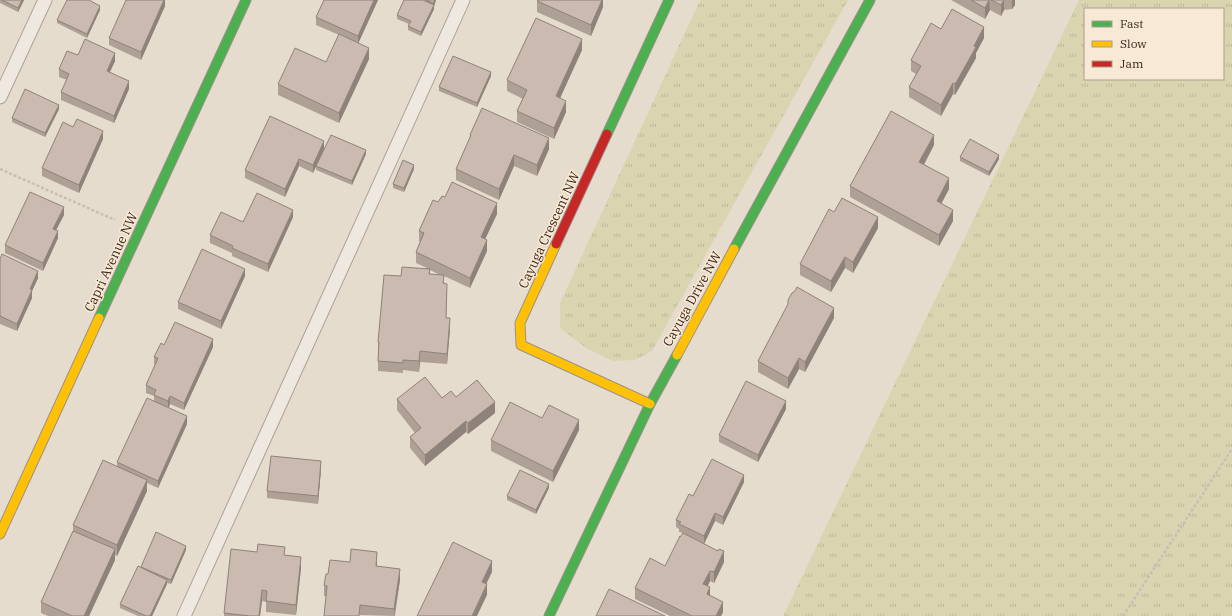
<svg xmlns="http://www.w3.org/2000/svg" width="1232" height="616" viewBox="0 0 1232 616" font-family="'IBM Plex Serif',serif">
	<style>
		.park { fill: url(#park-tufts); fill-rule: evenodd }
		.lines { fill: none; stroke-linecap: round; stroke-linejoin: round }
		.lane-casing { stroke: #aca197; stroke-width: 15 }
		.fast-casing { stroke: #9b9187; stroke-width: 11 }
		.slow-casing { stroke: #9b9187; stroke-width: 11 }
		.jam-casing { stroke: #9b9187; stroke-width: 11 }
		.path { stroke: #c7bfb7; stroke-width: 2.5; stroke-dasharray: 3 2; stroke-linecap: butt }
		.lane { stroke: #eee8e0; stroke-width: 13 }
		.fast { stroke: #4caf50; stroke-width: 9 }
		.slow { stroke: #ffc107; stroke-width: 9 }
		.jam { stroke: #c62828; stroke-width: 9 }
		.wall { fill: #afa096; fill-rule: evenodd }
		.shaded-wall { fill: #8e827a }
		.building { fill: #cbbaaf; stroke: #8e827a }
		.labels { text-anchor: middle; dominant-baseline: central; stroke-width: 3; stroke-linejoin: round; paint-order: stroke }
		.street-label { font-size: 13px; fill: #3c281e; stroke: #f8e9d4 }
	</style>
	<defs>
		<pattern id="park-tufts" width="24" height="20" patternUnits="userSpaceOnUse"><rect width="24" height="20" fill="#dad5b0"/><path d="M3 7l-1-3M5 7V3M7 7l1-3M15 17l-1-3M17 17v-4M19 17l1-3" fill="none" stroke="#bcb797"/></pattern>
	</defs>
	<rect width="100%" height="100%" fill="#e6dcce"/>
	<!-- park -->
	<path class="park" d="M700,0H848L652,351L635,360L613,361L586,348L560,328V303Z
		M1079,0H1232V616H783ZM1085,9H1223V79H1085Z"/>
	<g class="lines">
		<!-- lane casing -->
		<g class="lane-casing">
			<path id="lane" d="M0,97L45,0
				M184,616L463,0"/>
		</g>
		<!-- fast casing -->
		<g class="fast-casing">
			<path id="fast" d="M607,134L669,0
				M734,249L870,0
				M99,318L246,0
				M549,616L650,404L677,355"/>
		</g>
		<!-- slow casing -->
		<g class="slow-casing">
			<path id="slow" d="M556,244L520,323L521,345L650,404
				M677,355L734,249
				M0,534L99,318"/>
		</g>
		<!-- jam casing -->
		<g class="jam-casing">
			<path id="jam" d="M556,244L607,134"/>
		</g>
		<!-- path -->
		<path class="path" d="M0,169L115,220
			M1123,616L1232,449"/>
		<!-- lane -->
		<use href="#lane" class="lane"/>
		<!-- fast -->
		<use href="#fast" class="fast"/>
		<!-- slow -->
		<use href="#slow" class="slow"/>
		<!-- jam -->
		<use href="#jam" class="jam"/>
	</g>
	<!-- wall -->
	<path class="wall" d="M0,0H24L18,12L0,3Z
		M165,0V6L141,60L109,45V38Z
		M324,0H378L358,43L369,59L339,123L278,95V84L326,62L339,35L316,25V17Z
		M404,0H436L434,6V9L421,36L408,30V26L409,24L397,19V15Z
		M603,0V7L591,36L537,12V1Z
		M951,0H1015V5L1012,9L1004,10L1001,16L990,10L985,19Z
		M100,10L87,38L57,23V20Z
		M941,29L984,38L976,53V58L955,95L953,94L941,116L909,97V87L916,74L911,71V60Z
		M582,50L560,98L566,112L554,139L517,122V111L523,99L507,91V80Z
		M78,55L115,61L110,72L129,89L114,123L61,100V92L67,80L59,77V69Z
		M491,76L477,107L439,91V87Z
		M59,109L45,137L12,122V118Z
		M470,135L549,149L537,176L514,166L499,200L456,180V169L470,139Z
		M103,139L79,193L42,176V168Z
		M934,145L924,165L949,189L941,204L953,221L939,246L850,197V186Z
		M324,149L313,173L299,166L285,197L245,178V170Z
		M366,154L352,185L316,170V166Z
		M960,157L999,159L989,176L960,161Z
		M414,169L404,192L393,188V184Z
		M445,197L497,214L485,239L487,251L470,288L444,276V283L447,294L446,318L450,329L447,364L420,362L419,372L403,370V373L378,371V342L401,276L427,268L416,263V252L420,242L419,241V231L438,202ZM430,270L440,275L430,274Z
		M834,212L878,228L853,273L845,268L831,292L800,275V264Z
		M64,215L56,230L58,238L43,271L5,253V245Z
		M293,217L268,272L232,256V253L210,243V235L243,222Z
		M0,259L38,278L32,291V298L17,331L0,324Z
		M245,276L221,329L178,309V302Z
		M788,300L834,318L805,372L799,369L788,389L758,372V361L788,305Z
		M164,345L213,347L184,410L170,404L169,408L187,424L158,488L147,483V491L117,556L115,555V560L89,616H48L41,613V602L73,531V525L117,466V462L154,401V396L146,393V385L155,365L154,364V357Z
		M456,397L495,413L468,434L466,432L425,466L410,448V437L415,433L397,410V399Z
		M786,409L758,462L719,442V435Z
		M542,418L579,430L553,482L491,451V440Z
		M321,469L318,504L267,498V491Z
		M744,482L723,525L715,521L704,544L724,562L714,583L710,581L708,586L710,595L723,612L721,616H670L635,599V588L665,566L683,533L679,532V529L676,527V520L693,496Z
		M549,488L536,514L507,500V496Z
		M186,550L171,584L167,583V584L152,616H138L120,608V604L141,567Z
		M285,555L301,568L296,615L266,612V602L262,601L260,616H224V613Z
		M350,562L377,563V566L400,580L395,616L360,615L326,596H324V585L328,574Z"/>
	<!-- shaded-wall -->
	<path class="shaded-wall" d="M22,0H24L18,12V8Z
		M164,0H165V6L141,60V52Z
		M374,0H378L358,44V36Z
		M435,0H436L434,6V9L421,36V32L433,7V3Z
		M602,0H603V7L591,36V25Z
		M989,0L990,10L985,19V8Z
		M1004,0V10L1001,16V5Z
		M1012,0H1015V5L1012,9Z
		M100,6V10L87,38V34Z
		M984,27V38L976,53V58L955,95V84L974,46Z
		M582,39V50L556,107V96Z
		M369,48V59L339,123V113Z
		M115,53V61L107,78V71Z
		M491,72V76L477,107V103Z
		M129,81V89L114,123V116Z
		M953,83V94L941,116V105Z
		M566,101V112L554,139V128Z
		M59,105V109L45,137V133Z
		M103,131V139L79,193V185Z
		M934,135V145L919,173V162Z
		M549,138V149L537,176V165Z
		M324,141V149L313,173V165Z
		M366,150V154L352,185V181Z
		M514,155V166L499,200V189Z
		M999,155V159L989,176V172Z
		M299,159V166L285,197V189Z
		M414,165V169L404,192V188Z
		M949,178V189L937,212V201Z
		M497,203V214L481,248V237Z
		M64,207V215L53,236V229Z
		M293,210V217L268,272V264Z
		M953,210V221L939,246V235Z
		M878,217V228L853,273V262Z
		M58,231V238L43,271V263Z
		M487,240V251L470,288V278Z
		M845,257V268L831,292V281Z
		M245,269V276L221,329V321Z
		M38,271V278L32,291V298L17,331V324L30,289Z
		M834,308V318L805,372V362Z
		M450,318V329L447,364V354Z
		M213,339V347L184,410V403Z
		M420,351V362L419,372V361Z
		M799,358V369L788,389V378Z
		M170,396V404L168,409V401Z
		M786,401V409L758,462V455Z
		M495,402V413L468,434V423Z
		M187,416V424L158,488V481Z
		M579,420V430L553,482V471Z
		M466,421V432L425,466V455Z
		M321,461V469L318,504V496Z
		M744,475V482L723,525V517Z
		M147,480V491L117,556V545Z
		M549,484V488L536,514V510Z
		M715,513V521L704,544V536Z
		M186,546V550L171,584V580Z
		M115,549V560L89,616H84Z
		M724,551V562L714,583V572Z
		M377,552V563L376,577V566Z
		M301,557V568L296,615V605Z
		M492,561V572L482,593V582Z
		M400,569V580L394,616V609Z
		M710,571V581L703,595V584Z
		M167,580V584L152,616H150Z
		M487,584V595L477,616H472Z
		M710,587V598L707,594Z
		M262,590V601L260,616H259Z
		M723,602V612L721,616H716Z"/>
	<!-- building -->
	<path class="building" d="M2,0H22L18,8Z
		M67,0H89L100,6L87,34L57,20Z
		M126,0H164L141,52L109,38Z
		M324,0H374L358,36L316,17Z
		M404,0H423L434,5L421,32L408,26L411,21L397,15Z
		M426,0H435L433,3Z
		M538,0H602L591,25L537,1Z
		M971,0H989L985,8Z
		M991,0H1004L1001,5Z
		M952,9L984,27L974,46L976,47L957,81L955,84L953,83L941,105L909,87L921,66L911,60L931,23L941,29Z
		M536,18L582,39L556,96L566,101L554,128L517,111L527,90L507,80Z
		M339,34L369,48L339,113L278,84L295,48L326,62Z
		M85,39L115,53L107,71L129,81L114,116L61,92L69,74L59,69L67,51L78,55Z
		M453,56L491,72L477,103L439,87Z
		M25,89L59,105L45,133L12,118Z
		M482,108L549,138L537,165L514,155L499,189L456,169L471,135H470Z
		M891,111L934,135L919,162L949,178L937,201L953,210L939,235L850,186Z
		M270,116L324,141L313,165L299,159L285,189L245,170Z
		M77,119L103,131L79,185L42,168L63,122L73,127Z
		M331,135L366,150L352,181L316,166Z
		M970,139L999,155L989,172L960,157Z
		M403,160L414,165L404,188L393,184Z
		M452,182L497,203L481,237L487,240L470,278L416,252L424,233L419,231L433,200L438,202L442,196L445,197Z
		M30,192L64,207L53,229L58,231L43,263L5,245Z
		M257,193L293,210L268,264L232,248L233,246L210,235L221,212L243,222Z
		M842,198L878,217L853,262L845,257L831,281L800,264L829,209L834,212Z
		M202,249L245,269L221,321L178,302Z
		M2,254L38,271L30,289L32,290L17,324L0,316V259Z
		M402,267L430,269L429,274L444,275L443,283L447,284L446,318H450L447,354L420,351L419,361L403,360V363L378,361L379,342H378L384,275L401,276Z
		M797,287L834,308L805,362L799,358L788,378L758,361L788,304V300L792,293L795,291Z
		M175,322L213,339L184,403L170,396L168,401L154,395L156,390L146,385L158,358L154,357L161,343L164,345Z
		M425,377L442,398L451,391L456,397L477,380L495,402L468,423L466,421L425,455L410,437L421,428L397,399Z
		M746,381L786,401L758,455L719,435Z
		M147,398L187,416L158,481L117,462Z
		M510,402L542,418L549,405L579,420L553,471L491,440Z
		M271,456L321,461L318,496L267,491Z
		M712,459L744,475L723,517L715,513L704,536L679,524L681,522L676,520L689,494L693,496Z
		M103,460L147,480L117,545L73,525Z
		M520,470L549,484L536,510L507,496Z
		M73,531L115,549L84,616H72L41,602Z
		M156,532L186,546L171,580L141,567Z
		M683,533L718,551L719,549L724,551L714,572L710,571L703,584L710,587L707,594L723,602L716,616H692L635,588L650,558L665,566L680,536V537Z
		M453,542L492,561L482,582L487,584L472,616H417Z
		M258,544L285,547L284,555L301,557L296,605L266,601L267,591L262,590L259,616H250L224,613L231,549L257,552Z
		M351,549L377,552L376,566L400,569L394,609L360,605L359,616H324L327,586L324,585L326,574H328L330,560L350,562Z
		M138,566L167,580L150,616H146L120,604Z
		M609,589L665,616H596Z"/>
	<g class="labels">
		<!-- street labels -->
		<g class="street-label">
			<text transform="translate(549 230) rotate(-65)">Cayuga Crescent NW</text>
			<text transform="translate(111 262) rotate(-65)">Capri Avenue NW</text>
			<text transform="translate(692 299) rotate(-61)">Cayuga Drive NW</text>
		</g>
	</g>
	<!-- legend -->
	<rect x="1084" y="8" width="140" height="72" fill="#f8e9d4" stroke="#ad9c8b"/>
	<rect x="1092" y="21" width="20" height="6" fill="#4caf50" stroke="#ad9c8b"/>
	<text x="1120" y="28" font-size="12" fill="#3c281e">Fast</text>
	<rect x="1092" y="41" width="20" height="6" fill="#ffc107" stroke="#ad9c8b"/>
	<text x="1120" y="48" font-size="12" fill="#3c281e">Slow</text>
	<rect x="1092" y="61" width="20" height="6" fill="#c62828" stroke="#ad9c8b"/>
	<text x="1120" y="68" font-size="12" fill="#3c281e">Jam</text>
</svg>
